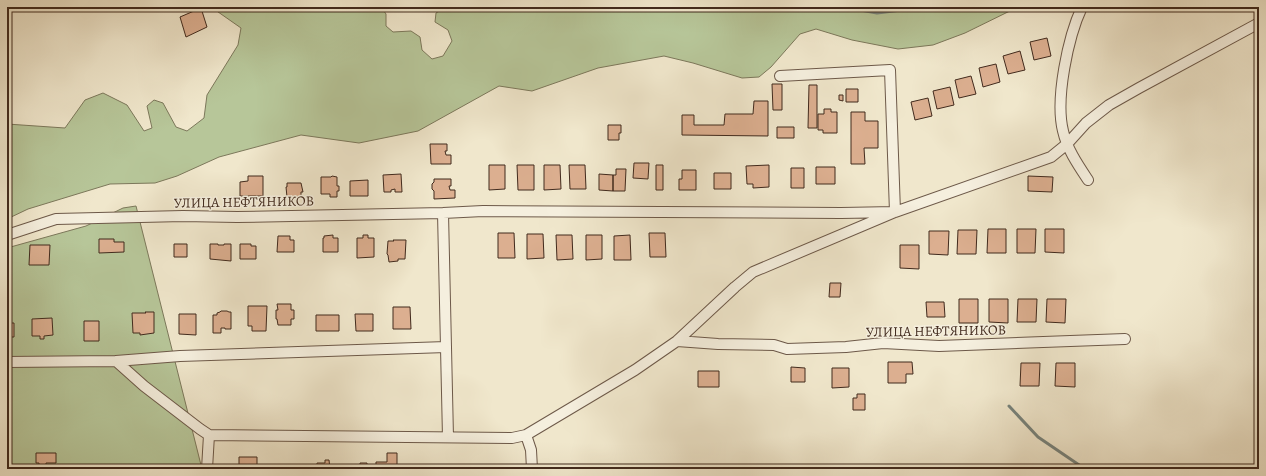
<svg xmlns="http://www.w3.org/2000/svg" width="1266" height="476" viewBox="0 0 1266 476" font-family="Alegreya,serif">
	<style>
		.green { fill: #b7c699; stroke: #7c785b }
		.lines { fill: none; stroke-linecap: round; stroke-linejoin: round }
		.stream { stroke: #77837c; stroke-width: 3 }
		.building { fill: #dcaf90; stroke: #412a1d }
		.minor-casing { stroke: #6d5949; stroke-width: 12 }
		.minor { stroke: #f5efde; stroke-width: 10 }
		.labels { text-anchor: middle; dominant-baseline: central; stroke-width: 3; stroke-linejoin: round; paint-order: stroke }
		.street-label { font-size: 14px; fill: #412a1d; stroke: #f5efde }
	</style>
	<rect width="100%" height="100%" fill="#f0e7cc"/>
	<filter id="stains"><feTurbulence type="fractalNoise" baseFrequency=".005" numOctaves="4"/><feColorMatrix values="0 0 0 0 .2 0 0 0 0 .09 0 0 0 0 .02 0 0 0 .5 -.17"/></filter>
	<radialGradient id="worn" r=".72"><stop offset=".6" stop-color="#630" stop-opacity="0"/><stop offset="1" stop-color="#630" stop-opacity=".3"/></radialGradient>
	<!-- green -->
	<path class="green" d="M211,7H381L386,14V26L393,32L411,31L420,37L422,50L432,59L443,56L452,41L448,30L435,22L436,13L446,7H1018L965,33L933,45L898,49L852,40L816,29L800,34L771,67L759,77L742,78L693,63L664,56L598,68L532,91L499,86L418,131L359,143L301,135L219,157L177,176L155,183L110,184L28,209L7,219V124L65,128L85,100L103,93L127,105L144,131L152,128L147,106L154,100L163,103L176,127L187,131L204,118L207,95L238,45L241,28Z
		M136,206L202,469H7V248L86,226L123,208Z"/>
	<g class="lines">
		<!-- stream -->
		<path class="stream" d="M844,7L877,13L926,7
			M1009,406L1038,437L1085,469"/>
	</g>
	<!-- building -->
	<path class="building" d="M201,8L207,27L186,37L180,17Z
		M1047,38L1051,56L1034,60L1030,42Z
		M1020,51L1025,70L1008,74L1003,56Z
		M996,64L1000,82L983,87L979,68Z
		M971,76L976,94L959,98L955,80Z
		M772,84H782V110H773Z
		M809,85H817V128H808Z
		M950,87L954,105L937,109L933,91Z
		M846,89H858V102H846Z
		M839,95H843V101L839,100Z
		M928,98L932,116L915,120L911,102Z
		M754,101H768V136L682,135V115H694V125H724L725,114H753Z
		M824,109H831V112H837V133H823V130H818V114H824Z
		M851,112H865V121H878V148H864L865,164H851Z
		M608,125H621V133H619V140H608Z
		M777,127H794V138H777Z
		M430,144H447V151H445L446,155H451V164H431Z
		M634,163H649L648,179L633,178Z
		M489,165H505V189L489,190Z
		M517,165H534V190H518Z
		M544,165H560L561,189L544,190Z
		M569,165H585L586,189H570Z
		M656,165H663V190H656Z
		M769,165V187L753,188V184H747L746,166Z
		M816,167H835V184H816Z
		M791,168H804V188H791Z
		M616,169H626L625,191H613V175H616Z
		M682,170H696V190H679V179H682Z
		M714,173H731V189H714Z
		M401,174L402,192H395V189L391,190V192H384L383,175Z
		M599,174L613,175V191L599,190Z
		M248,176H263V196H240V182L248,181Z
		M332,176L337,177V186H339V191H337V197H330V194H321V177H331Z
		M1028,176L1053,177L1052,192L1028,191Z
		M434,179H451V186H449L450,190H455V198L434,199V191L432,189V184L434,182Z
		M368,180V196H350V181Z
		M287,183H301L303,192H301V197H287L286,187H287Z
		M988,229H1006V253H987Z
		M1017,229H1036L1035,253H1017Z
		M1045,229H1064V253L1045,252Z
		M958,230H977L976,254H957Z
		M929,231H949L948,255L929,254Z
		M498,233H514L515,258H498Z
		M649,233H665L666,257H650Z
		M527,234H543L544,258L527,259Z
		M333,235V238H338V252H323V238H324V236Z
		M363,235H368V238H374V257L357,258V238H363Z
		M556,235H572L573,259L557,260Z
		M586,235H602V259L586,260Z
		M630,235L631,260H614V236Z
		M278,236H290V240H294V252H277Z
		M99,239H114V242H124V252L99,253Z
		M393,240H406L405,259H398V261L389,262L388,255L387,254L388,241H394Z
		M174,244H187V257H174Z
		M210,244H218V245H224V244H231V261L210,259Z
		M240,244H251V246H256V259H240Z
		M30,245H50L49,265H29Z
		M900,245H919V269L900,268Z
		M830,283H841L840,297H829Z
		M959,299H978V323H959Z
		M989,299H1008V323L989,322Z
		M1018,299H1037L1036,322H1017Z
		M1047,299H1066L1065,323L1046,322Z
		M926,302H944L945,317H927Z
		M277,304H291V310H294V319H291V325H278L277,319H276V310H278Z
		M248,306H267L266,331H252V326H248Z
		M393,307H410L411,329H393Z
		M221,311H227L229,312H231V329H225V328H221V333H213V315H217V313L220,312Z
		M145,312H154V333L140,335V333H133L132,313H146Z
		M179,314H196V335L179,334Z
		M355,314H373V331H356Z
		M316,315H339V331H316Z
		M52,318L53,335L44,336V339H40V336H32V319Z
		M84,321H99V341H84Z
		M7,323H14V337H7Z
		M888,362H912L913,374H906V383H888Z
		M1021,363H1040L1039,386H1020Z
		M1056,363H1075V387L1055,386Z
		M791,367L805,368V382H791Z
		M832,368H849V387L832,388Z
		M698,371H719V387H698Z
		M857,394H865V410H853V398H857Z
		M36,453H56V463H46V465H39V463H36Z
		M387,453H397V469H376V462H387Z
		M239,457H257V469H239Z
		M325,460H329L330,469H317V463H325Z
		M360,463H367V469H349V468H360Z"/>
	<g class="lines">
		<!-- minor casing -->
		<g class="minor-casing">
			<path id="minor" d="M1082,7C1068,37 1055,99 1063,131C1067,149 1078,165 1088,180
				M443,213L448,437
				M7,235L56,219L183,216L237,217L443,213L483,211L841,213L895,212L890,70L780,76
				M677,341L718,344L774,345L787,349L846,347L883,343L939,346L1125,339
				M116,361L180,356L446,347
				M7,362L116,361L144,386L200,429L209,435L207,469
				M209,435L512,438L526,435L531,450L532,469
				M526,435L635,370L677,341L735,287L753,272L895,212L1051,157L1067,144L1086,123L1109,105L1139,88L1259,23"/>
		</g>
		<!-- minor -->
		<use href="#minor" class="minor"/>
	</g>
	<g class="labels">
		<!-- street labels -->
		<g class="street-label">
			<text transform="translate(244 202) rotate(-1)">УЛИЦА НЕФТЯНИКОВ</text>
			<text transform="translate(936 331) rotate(-1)">УЛИЦА НЕФТЯНИКОВ</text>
		</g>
	</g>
	<!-- margin -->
	<rect width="1266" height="476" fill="none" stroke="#f0e7cc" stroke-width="24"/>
	<rect x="8" y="8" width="1250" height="460" fill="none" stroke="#412a1d" stroke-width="2"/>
	<rect x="12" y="12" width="1242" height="452" fill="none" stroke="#412a1d"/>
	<rect width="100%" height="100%" filter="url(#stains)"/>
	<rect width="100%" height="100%" fill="url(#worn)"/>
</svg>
